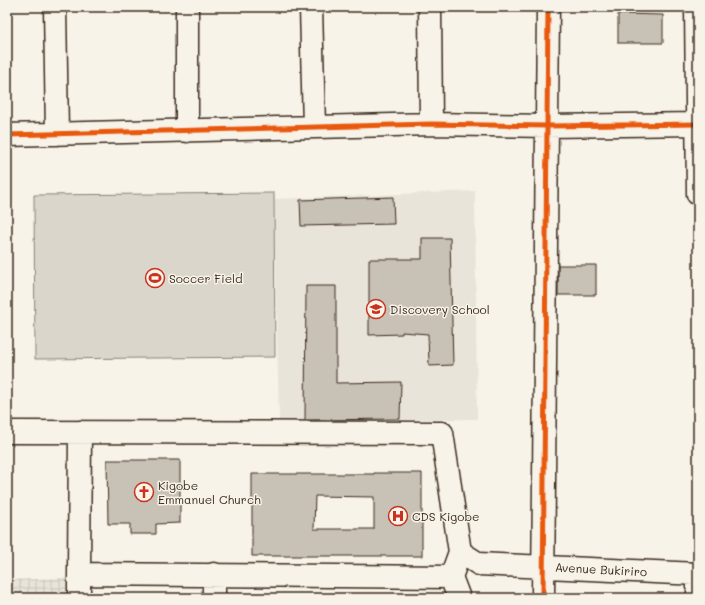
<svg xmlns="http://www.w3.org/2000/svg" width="705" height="605" viewBox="0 0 705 605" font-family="Mali,sans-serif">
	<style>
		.built { fill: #e9e4d9 }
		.industrial { fill: url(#industrial-grid) }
		.pitch { fill: #dbd6cb; stroke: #8b8074 }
		.building { fill: #c8c1b6; stroke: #3b2a1e; fill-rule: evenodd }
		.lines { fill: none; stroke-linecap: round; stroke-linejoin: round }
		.minor-casing { stroke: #3b2a1e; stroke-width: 25 }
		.minor { stroke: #f7f3e8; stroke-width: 22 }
		.cycleway-casing { stroke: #f7f3e8; stroke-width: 8 }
		.cycleway { stroke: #e8590c; stroke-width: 5 }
		.labels { text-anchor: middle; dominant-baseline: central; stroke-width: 3; stroke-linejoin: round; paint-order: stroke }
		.poi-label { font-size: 12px; fill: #3b2a1e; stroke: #f7f3e8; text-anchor: start }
		.street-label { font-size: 12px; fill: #3b2a1e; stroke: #f7f3e8 }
	</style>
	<defs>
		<pattern id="industrial-grid" width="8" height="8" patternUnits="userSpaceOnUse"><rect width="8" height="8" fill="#e9e4d9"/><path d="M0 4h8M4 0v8" fill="none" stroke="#c9c4ba"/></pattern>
	</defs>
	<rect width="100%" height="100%" fill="#f7f3e8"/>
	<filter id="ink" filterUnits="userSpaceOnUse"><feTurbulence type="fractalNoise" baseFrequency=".025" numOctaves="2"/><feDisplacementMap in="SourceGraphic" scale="8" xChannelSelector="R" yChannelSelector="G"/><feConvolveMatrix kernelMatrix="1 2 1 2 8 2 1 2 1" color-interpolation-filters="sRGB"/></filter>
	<g filter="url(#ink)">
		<!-- built -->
		<path class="built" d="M475,191L477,419L279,421L274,199Z"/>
		<!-- industrial -->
		<path class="industrial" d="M67,578V598H7V580Z"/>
		<!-- pitch -->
		<path class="pitch" d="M274,193L275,357L35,359L34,195Z"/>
		<!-- building -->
		<path class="building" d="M618,14L663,15V43H618Z
			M393,197L394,224L301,226L300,200Z
			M422,238H450L453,365L429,366L428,334L402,332V334L369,335V259H422Z
			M558,265H596V295H558Z
			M306,286H336V383L401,382L400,419L305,420Z
			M107,460H180V523L156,524V534H130V524H108Z
			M374,473H422V556H252V474H374ZM315,496L374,497V529H314Z"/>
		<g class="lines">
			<!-- minor casing -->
			<g class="minor-casing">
				<path id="minor" d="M55,7L57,134
					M311,7L314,127
					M430,7L431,124
					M696,7L698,194
					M187,131V7
					M7,135L431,124L547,126L698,124
					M7,432L442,433L460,552L451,577
					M460,552L479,564L698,574
					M79,574L80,432
					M214,574V598
					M79,598V574L451,577L459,598
					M543,598L548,7
					M698,598V580"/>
			</g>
			<!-- minor -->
			<use href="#minor" class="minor"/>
			<!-- cycleway casing -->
			<g class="cycleway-casing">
				<path id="cycleway" d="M7,135L431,124L547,126L698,124
					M543,598L548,7"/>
			</g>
			<!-- cycleway -->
			<use href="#cycleway" class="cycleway"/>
		</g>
	</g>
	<!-- icons -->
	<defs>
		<g id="stadium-ring" transform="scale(1)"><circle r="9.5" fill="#f7f3e8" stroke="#c8321e" stroke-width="1.5"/><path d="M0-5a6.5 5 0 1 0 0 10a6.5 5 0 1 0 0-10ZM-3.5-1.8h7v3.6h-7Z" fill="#c8321e"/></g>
		<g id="school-ring" transform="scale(1)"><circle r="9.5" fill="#f7f3e8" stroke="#c8321e" stroke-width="1.5"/><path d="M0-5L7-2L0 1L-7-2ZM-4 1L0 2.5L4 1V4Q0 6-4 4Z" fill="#c8321e"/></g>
		<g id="church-ring" transform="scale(1)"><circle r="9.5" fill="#f7f3e8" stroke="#c8321e" stroke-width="1.5"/><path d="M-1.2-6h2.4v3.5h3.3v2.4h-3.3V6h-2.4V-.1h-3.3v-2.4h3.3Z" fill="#c8321e"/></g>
		<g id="hospital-ring" transform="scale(1)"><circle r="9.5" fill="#f7f3e8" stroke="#c8321e" stroke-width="1.5"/><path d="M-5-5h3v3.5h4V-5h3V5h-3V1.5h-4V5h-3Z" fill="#c8321e"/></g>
	</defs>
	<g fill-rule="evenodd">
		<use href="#stadium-ring" x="155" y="278"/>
		<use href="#school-ring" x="376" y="309"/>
		<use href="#church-ring" x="144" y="492"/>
		<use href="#hospital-ring" x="398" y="516"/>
	</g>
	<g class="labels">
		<!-- poi labels -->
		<g class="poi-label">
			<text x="169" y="278">Soccer Field</text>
			<text x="390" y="309">Discovery School</text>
			<text x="158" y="485">Kigobe<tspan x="158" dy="14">Emmanuel Church</tspan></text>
			<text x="412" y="516">CDS Kigobe</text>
		</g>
		<!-- street labels -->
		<g class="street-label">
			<text transform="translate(601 569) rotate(3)">Avenue Bukiriro</text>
		</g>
	</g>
	<!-- margin -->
	<rect width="705" height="605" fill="none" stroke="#f7f3e8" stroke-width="24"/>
	<rect x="12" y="12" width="681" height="581" fill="none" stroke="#3b2a1e" stroke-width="1.5" filter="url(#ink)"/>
</svg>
